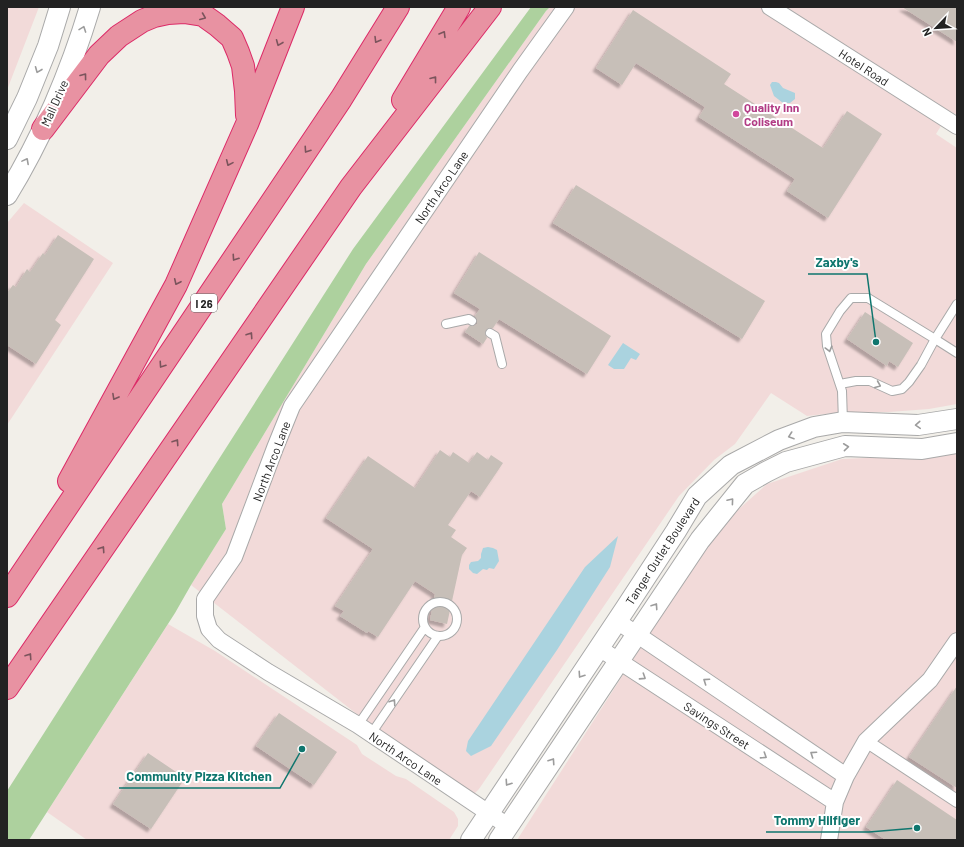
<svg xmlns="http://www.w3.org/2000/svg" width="964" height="847" viewBox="0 0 964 847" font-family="Barlow,sans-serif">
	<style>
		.commercial { fill: #f2dad9 }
		.forest { fill: #add19e }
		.water { fill: #aad3df }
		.building { fill: #c7bfb8; filter: url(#shadow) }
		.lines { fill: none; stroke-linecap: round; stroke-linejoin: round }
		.service-casing { stroke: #a9a9a9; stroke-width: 10 }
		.pedestrian-casing { stroke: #a9a9a9; stroke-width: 14 }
		.minor-casing { stroke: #a9a9a9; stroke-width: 18 }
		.tertiary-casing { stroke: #a9a9a9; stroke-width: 22 }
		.motorway-casing { stroke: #dc2a67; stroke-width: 24 }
		.service { stroke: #fff; stroke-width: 8 }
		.pedestrian { stroke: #fff; stroke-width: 12 }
		.minor { stroke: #fff; stroke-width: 16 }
		.tertiary { stroke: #fff; stroke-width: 20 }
		.motorway { stroke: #e892a2; stroke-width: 22 }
		.oneway { stroke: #7b545c }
		.oneway2 { stroke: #9c9c9c }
		.hotel-dot { fill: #d1479c; stroke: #fff; stroke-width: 1.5 }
		.labels { text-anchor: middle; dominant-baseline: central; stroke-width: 4; stroke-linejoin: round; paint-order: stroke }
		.shield { fill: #fff; stroke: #646464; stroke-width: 1 }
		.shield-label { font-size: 11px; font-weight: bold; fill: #222 }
		.street-label { font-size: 12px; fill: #222; stroke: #fff }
		.hotel-label { font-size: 12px; font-weight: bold; fill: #b23c85; stroke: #fff; text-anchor: start }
		.leader { fill: none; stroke: #0f766e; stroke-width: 1.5 }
		.callout-dot { fill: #0f766e; stroke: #fff; stroke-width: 1.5 }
		.callout-label { font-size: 13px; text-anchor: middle; font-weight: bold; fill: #0f766e; stroke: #fff; stroke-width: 4; stroke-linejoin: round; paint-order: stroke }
	</style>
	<defs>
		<filter id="shadow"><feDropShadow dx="-3.5" dy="3.5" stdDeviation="1" flood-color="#0004"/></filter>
	</defs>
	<rect width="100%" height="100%" fill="#f2efe9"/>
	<!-- commercial -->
	<path class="commercial" d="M7,7H39L7,90Z
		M550,7H957V115L950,111L936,134L957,148V404L929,409L889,412H843L807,416L771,393L735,444L714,460L679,496L479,789L475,793H468L389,739L191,585L226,529L222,504L366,264L546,11Z
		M24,203L113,263L7,425V223Z
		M957,454V840H517L673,597L722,524L767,484L842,459Z
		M168,624L215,651L357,745L362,754L396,776L406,779L454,812L458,819V826L449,840H87L47,812Z"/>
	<!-- forest -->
	<path class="forest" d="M531,7H550L546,11L366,264L222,504L226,529L191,585L175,613L29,840H7V791L353,249Z"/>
	<!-- water -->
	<path class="water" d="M772,82H776L779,83L783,88L795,93V99L790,103H783L774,96L770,85Z
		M623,343L640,354L636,360L631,358L624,369H614L608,365Z
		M618,536L610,567L557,650L491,746L471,756L466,751L468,741L585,567Z
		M488,547L493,548L497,550L499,561L494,569L489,568L487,570L483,569L477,574L473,573L469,569V565L471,562L478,561L481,558V554L483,548Z"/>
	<!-- building -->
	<path class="building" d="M902,7H957V42Z
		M633,10L731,74L724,84L823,148L847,111L882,134L828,218L787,191L795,179L699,117L705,107L636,63L622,85L596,68Z
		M576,185L765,301L742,339L553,223Z
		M58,235L94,259L55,320L61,325L36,364L7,345V293L13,285L16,287L27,269L30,272L43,253L45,255Z
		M479,252L611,336L587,374L499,319L493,328H490L486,330L485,333L487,338L483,344L465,332L469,326H474L477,324V319L475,316L480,309L454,293Z
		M865,312L913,343L898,367L889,361L887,366L847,339Z
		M440,450L450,457L453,452L469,463L477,452L488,460L491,455L503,463L480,497L471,491L448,525L456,530L451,537L467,548L462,555L447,624L430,620L435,594L415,581L378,637L368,631L367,633L340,616L344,611L335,606L373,549L326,518L368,456L415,488Z
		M957,686V788L909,757Z
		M279,713L337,752L314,785L256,746Z
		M148,753L185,778L151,829L113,804Z
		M897,780L957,820V840H886L866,827Z"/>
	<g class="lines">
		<!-- service casing -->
		<g class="service-casing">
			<path id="service" d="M446,324L469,319L472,321
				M490,333L495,336L502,364
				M840,384L856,381H870L892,391L902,389L909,382L921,365L935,339L957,353
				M843,422L842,391L827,346L826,334L840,311L851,298H868L935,339L957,304
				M423 619a17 17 0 1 1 34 0a17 17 0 1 1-34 0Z
				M358,725L425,627
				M371,734L438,636"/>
		</g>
		<!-- pedestrian casing -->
		<g class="pedestrian-casing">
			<path id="pedestrian" d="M866,741L957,801"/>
		</g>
		<!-- minor casing -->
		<g class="minor-casing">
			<path id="minor" d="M770,7L957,126
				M617,621L846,776
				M599,648L835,802
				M508,826L358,725L268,672L219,640L209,629L205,616V599L234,557L275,448L292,406L520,71L566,7
				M829,840L835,802L846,776L866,741L930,680L957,641"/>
		</g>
		<!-- tertiary casing -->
		<g class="tertiary-casing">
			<path id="tertiary" d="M7,139L27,98L48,46L60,7
				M7,195C25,166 40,136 54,105C68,73 80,40 90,7
				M471,840L625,609L676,531L697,496L731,465L779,440L814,427L843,422L918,425L957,419
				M499,840L700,540L745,484L766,472L786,462L845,446L922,449L957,443"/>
		</g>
		<!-- motorway casing -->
		<g class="motorway-casing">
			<path id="motorway" d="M403,100L459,7
				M43,129L99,55L119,36L142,21L154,16L168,13L184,12L203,15L217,25L232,38L238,52L243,66L246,91L247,115
				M69,481L176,285L247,124L293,7
				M7,596L341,99L398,7
				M7,688L351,187L490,7"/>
		</g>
		<!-- service -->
		<use href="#service" class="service"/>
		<!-- pedestrian -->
		<use href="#pedestrian" class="pedestrian"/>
		<!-- minor -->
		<use href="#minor" class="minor"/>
		<!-- tertiary -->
		<use href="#tertiary" class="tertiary"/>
		<!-- motorway -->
		<use href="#motorway" class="motorway"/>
	</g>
	<!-- one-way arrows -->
	<defs><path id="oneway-chevron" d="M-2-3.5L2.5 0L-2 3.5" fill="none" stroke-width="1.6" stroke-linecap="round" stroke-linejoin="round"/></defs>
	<g class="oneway">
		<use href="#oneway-chevron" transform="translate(203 17) rotate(22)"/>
		<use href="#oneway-chevron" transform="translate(443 34) rotate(-59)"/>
		<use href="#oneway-chevron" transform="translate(377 40) rotate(121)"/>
		<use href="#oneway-chevron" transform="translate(279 43) rotate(112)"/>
		<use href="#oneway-chevron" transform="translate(84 76) rotate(-53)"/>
		<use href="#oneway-chevron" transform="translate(434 79) rotate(-52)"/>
		<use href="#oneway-chevron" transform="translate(307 150) rotate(124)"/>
		<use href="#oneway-chevron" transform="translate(229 163) rotate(114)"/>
		<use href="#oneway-chevron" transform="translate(235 258) rotate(124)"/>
		<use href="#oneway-chevron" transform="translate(177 282) rotate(115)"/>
		<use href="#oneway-chevron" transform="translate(250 335) rotate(-56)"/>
		<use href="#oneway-chevron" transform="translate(162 365) rotate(124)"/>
		<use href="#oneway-chevron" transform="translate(115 397) rotate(119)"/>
		<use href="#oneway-chevron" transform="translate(176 442) rotate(-56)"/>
		<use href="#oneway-chevron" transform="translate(102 549) rotate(-56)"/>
		<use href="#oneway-chevron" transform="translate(29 656) rotate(-56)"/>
	</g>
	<g class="oneway2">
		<use href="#oneway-chevron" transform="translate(83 29) rotate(-70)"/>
		<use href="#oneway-chevron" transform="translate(38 70) rotate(112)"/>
		<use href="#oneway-chevron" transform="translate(26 161) rotate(-62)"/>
		<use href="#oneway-chevron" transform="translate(829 349) rotate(75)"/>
		<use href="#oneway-chevron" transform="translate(878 385) rotate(23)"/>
		<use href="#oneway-chevron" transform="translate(918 425) rotate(176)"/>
		<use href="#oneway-chevron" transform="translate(791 436) rotate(161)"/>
		<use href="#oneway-chevron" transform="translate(846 447) rotate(-6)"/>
		<use href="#oneway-chevron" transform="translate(731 501) rotate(-50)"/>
		<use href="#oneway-chevron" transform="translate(655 606) rotate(-56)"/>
		<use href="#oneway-chevron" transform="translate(581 675) rotate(124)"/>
		<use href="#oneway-chevron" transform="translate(643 677) rotate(33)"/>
		<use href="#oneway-chevron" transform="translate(706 681) rotate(-146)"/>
		<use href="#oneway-chevron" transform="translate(393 702) rotate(-56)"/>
		<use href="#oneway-chevron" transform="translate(813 754) rotate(-146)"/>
		<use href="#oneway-chevron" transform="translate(764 756) rotate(33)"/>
		<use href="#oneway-chevron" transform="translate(552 761) rotate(-56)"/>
		<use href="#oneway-chevron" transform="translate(508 783) rotate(124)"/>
	</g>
	<!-- markers -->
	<circle class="hotel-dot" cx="736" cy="114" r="4"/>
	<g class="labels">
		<!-- shield labels -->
		<rect class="shield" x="191" y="294" width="26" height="18" rx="3"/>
		<g class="shield-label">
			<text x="204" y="303">I 26</text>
		</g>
		<!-- street labels -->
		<g class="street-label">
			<text transform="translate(864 67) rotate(33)">Hotel Road</text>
			<text transform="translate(54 103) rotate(-66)">Mall Drive</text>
			<text transform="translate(441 187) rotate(-56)">North Arco Lane</text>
			<text transform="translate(271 461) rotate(-69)">North Arco Lane</text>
			<text transform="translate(662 551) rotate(-57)">Tanger Outlet Boulevard</text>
			<text transform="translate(717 725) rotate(33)">Savings Street</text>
			<text transform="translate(406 758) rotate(34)">North Arco Lane</text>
		</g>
		<!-- hotel labels -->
		<g class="hotel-label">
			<text x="744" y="107">Quality Inn<tspan x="744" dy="14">Coliseum</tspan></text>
		</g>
	</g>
	<!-- callouts -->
	<path class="leader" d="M876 342L867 274H808M302 749L280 788H119M917 828L869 832H766"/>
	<g class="callout-dot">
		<circle cx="876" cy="342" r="4"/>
		<circle cx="302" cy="749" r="4"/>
		<circle cx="917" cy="828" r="4"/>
	</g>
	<g class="callout-label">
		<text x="837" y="267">Zaxby's</text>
		<text x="199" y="781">Community Pizza Kitchen</text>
		<text x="817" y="825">Tommy Hilfiger</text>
	</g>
	<!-- border -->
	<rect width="964" height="847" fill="none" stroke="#222222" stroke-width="16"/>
	<!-- north arrow -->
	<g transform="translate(936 28) rotate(245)" stroke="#ffffff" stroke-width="3" paint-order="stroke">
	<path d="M0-3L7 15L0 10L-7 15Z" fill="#222222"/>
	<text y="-6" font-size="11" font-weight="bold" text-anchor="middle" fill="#222222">N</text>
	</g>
</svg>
